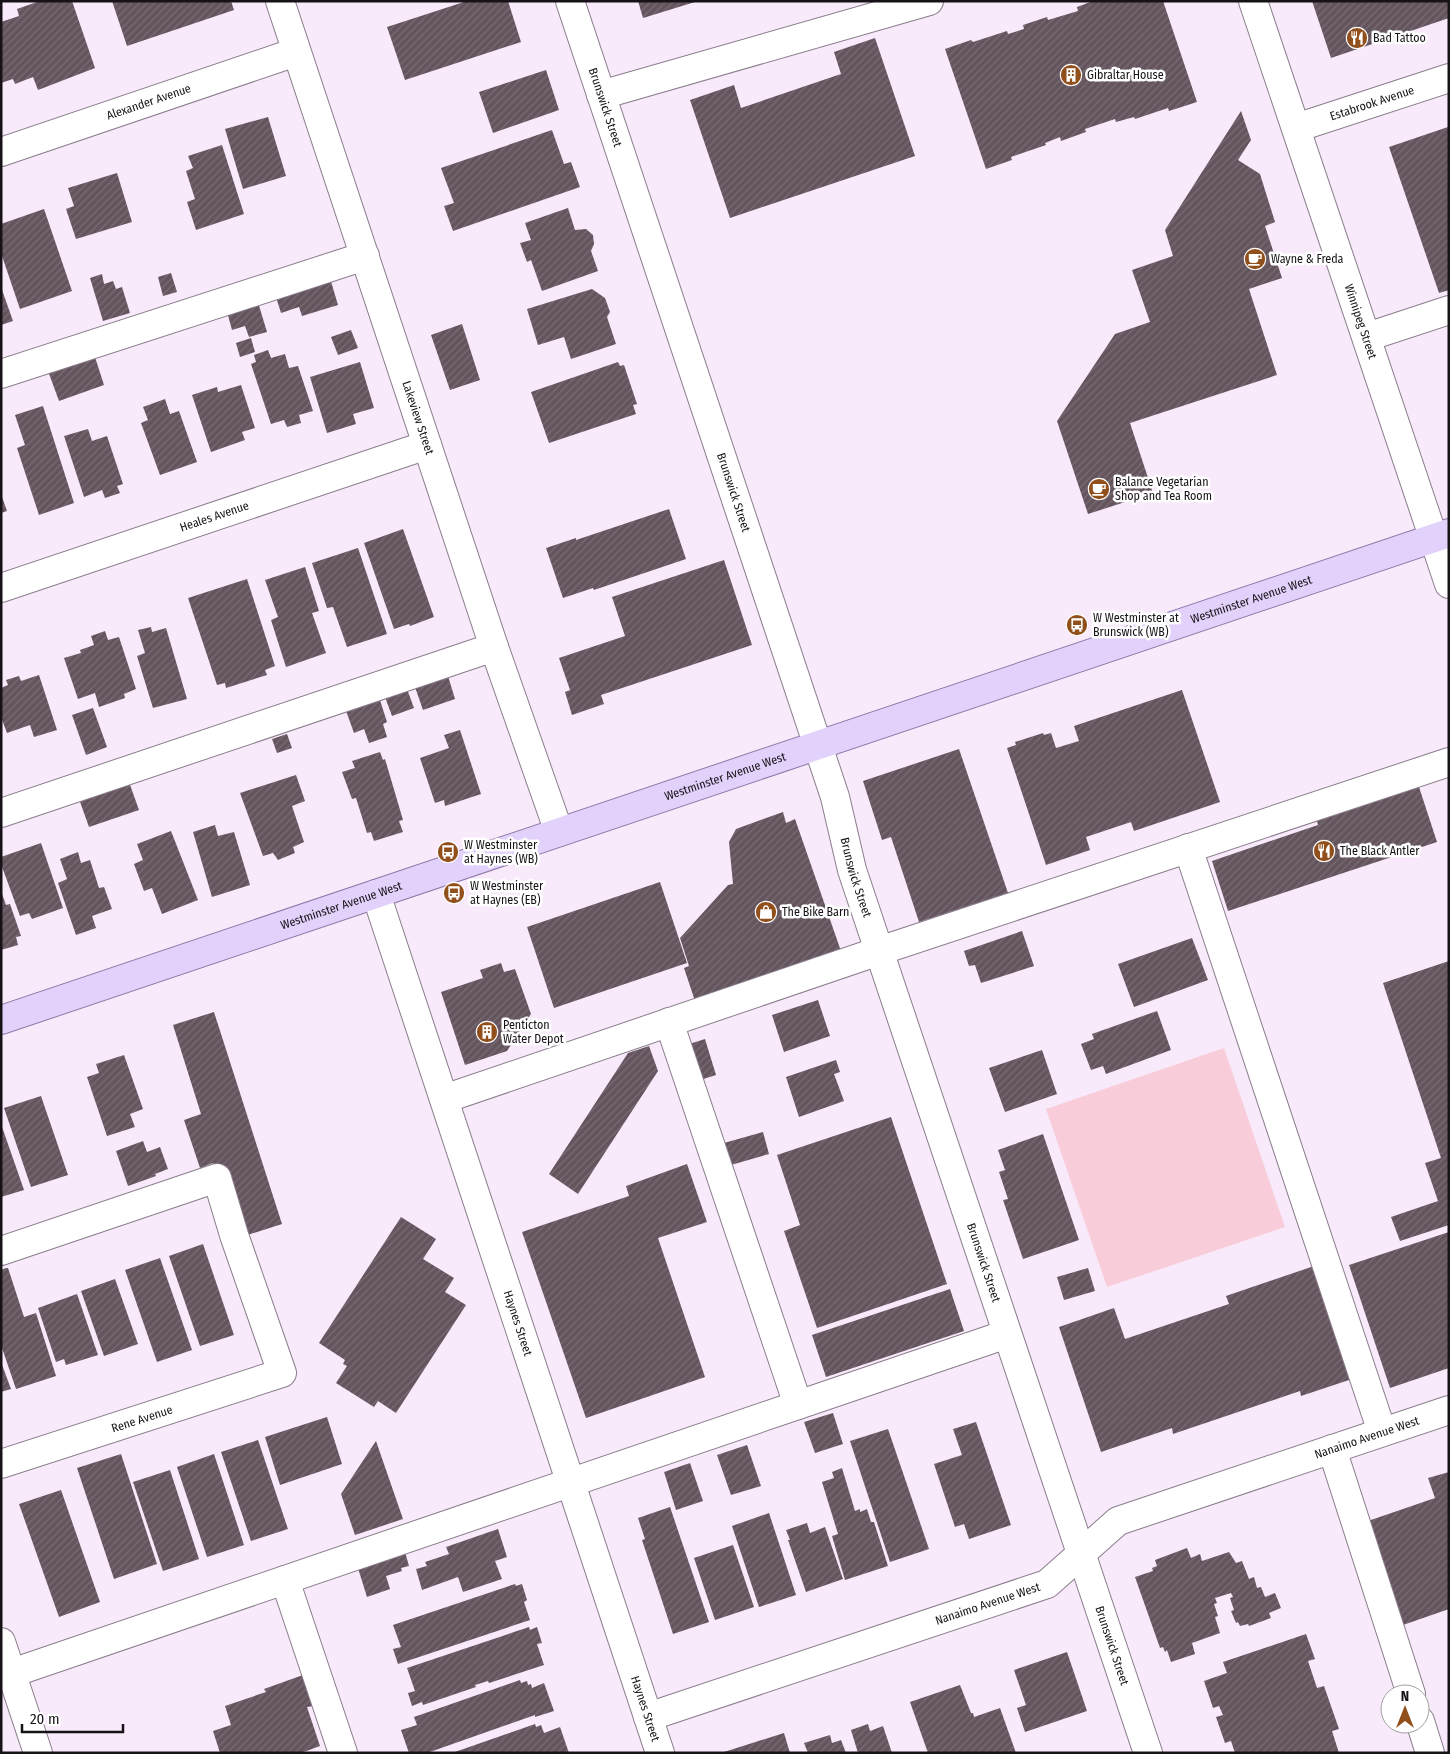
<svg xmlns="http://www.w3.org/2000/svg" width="1450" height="1754" viewBox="0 0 1450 1754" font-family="'Fira Sans Condensed',sans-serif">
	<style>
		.pitch { fill: #f9ccd9 }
		.building { fill: url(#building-hatch) }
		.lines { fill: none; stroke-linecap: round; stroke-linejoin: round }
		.minor-casing { stroke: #8a7d8c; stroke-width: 30 }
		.major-casing { stroke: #8e7aa8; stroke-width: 30 }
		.minor { stroke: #fff; stroke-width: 28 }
		.major { stroke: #e2d1fa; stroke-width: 28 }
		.labels { text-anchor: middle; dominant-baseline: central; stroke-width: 5; stroke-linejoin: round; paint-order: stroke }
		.poi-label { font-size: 12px; fill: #161217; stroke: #fff; text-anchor: start }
		.street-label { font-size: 12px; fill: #161217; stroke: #fff }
	</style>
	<defs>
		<pattern id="building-hatch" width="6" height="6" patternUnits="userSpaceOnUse" patternTransform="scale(1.25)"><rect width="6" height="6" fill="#64545e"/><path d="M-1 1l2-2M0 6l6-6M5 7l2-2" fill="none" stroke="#796d75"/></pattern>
	</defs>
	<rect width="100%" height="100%" fill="#f8eafa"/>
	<!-- pitch -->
	<path class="pitch" d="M1224,1048L1285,1227L1107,1287L1046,1109Z"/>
	<!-- building -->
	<path class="building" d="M40,1H72L95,68L38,90L33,77L15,84L13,79L1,83V22L19,16L17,9Z
		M112,1H231L234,10L127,46Z
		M467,1H508L521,42L405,80L387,27Z
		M638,1H695V2L643,18Z
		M1093,1H1163L1197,102L1169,111L1168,108L1135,119L1134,117L1116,122L1115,119L1085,129L1086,132L1061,141L1060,137L1045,143L1046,145L1011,157L1012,160L986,169L945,49L971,40L973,42L1007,31L1008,34L1024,29L1023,25L1047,17L1048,20L1078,11L1077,7Z
		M1312,1H1449V18L1331,58Z
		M875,38L915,156L730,218L690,100L734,85L741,108L841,74L834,52Z
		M546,70L559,110L493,133L479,92Z
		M1241,111L1251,140L1238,160L1260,174L1275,222L1265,226L1282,278L1249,289L1277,375L1130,423L1153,493L1088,514L1057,421L1115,334L1150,322L1132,270L1173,256L1165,230Z
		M268,117L286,176L243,189L225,129Z
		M1448,127L1449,290L1439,293L1389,147Z
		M552,130L564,164L571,162L580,187L453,231L444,206L454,203L441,168Z
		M222,145L244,214L196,230L187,202L195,199L186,171L193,168L188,156Z
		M117,173L132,222L76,239L66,209L74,206L68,188Z
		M568,208L575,230L586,229L593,235L594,244L591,251L598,271L542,291L531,260L527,262L520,243L531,240L525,223Z
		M44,209L72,291L20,309L1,253V224Z
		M171,273L177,292L163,296L158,277Z
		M102,274L104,284L113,281L116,289L122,287L130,313L103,321L90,278Z
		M330,278L338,305L302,316L299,307L281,313L275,294Z
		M1,287L13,321L1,325Z
		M592,289L605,298L610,312L607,317L616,344L571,359L564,337L538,345L527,309Z
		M257,299L267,332L249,337L245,326L232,330L226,308Z
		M462,324L480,380L450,390L431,335Z
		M351,330L358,348L338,355L331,337Z
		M251,338L255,352L240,357L236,343Z
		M268,350L271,358L285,354L289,368L298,366L313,411L299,415L301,423L287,427L284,420L271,424L251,364L256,362L254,355Z
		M94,354L104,385L59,401L48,371Z
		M360,362L374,408L353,414L356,424L327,433L310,377Z
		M618,362L620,366L624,365L637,404L633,405L636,414L549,443L531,392Z
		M241,385L255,428L242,432L245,440L211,452L192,395L217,387L218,392Z
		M165,399L170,414L179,411L197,462L160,475L141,423L148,420L143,407Z
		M43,406L74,503L39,515L17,448L25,445L15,415Z
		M88,429L92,441L107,436L123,484L117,486L120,493L105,498L102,490L84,497L64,436Z
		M1,494L7,511L1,513Z
		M669,509L686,559L594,590L593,588L563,598L546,548L576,538V540Z
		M403,529L434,617L410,626L409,624L394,629L364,543Z
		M358,548L387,634L347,647L333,607L327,608L312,563Z
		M724,560L752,645L601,695L604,704L572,715L565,692L570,690L559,658L625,636L612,597Z
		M305,567L319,611L312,613L326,653L286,667L271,620L278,617L265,580Z
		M247,579L275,666L265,670L267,675L226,688L225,683L217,685L188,598Z
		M151,627L152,632L166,628L187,699L153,708L137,656L145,653L138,630Z
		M105,631L108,640L119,637L136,689L124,694L125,698L99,707L95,693L78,699L64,658L81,653L80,650L94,645L91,636Z
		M39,675L57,730L34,737L30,725L7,733L1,717V688L8,685L6,680L19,676L21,681Z
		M448,676L455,699L423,710L415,687Z
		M407,689L414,708L392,716L385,697Z
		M1182,690L1220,802L1134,831L1131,822L1086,837L1090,850L1046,865L1007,748L1016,745L1015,742L1043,733L1044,735L1051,733L1056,748L1079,741L1074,726Z
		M379,697L387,722L383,724L387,737L369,743L364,729L354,733L345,708Z
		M93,708L107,747L86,755L72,715Z
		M460,730L481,794L445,806L444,800L435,803L420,758L449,748L444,735Z
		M287,734L292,748L277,753L272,739Z
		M959,749L1008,893L919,922L891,837L882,840L863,781Z
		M380,752L383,760L385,759L403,820L399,821L403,832L374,841L371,832L367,833L356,798L352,799L342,772L355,768L352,761Z
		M296,775L305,801L292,806L304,842L293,847L295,853L278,860L273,853L263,856L240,793Z
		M129,782L139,810L89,827L79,799Z
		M1419,787L1437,842L1228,911L1212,861L1318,825L1317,821Z
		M783,812L786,823L795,819L842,954L696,1004L684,968L689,966L680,938L728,885L733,884L729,842L736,829Z
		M215,825L218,836L234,832L250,885L212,897L193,832Z
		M171,831L198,900L162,914L152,888L144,891L134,864L143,860L137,844Z
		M41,843L63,908L32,919L29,913L20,916L1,864V857Z
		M78,852L81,863L90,860L99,888L104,887L112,909L92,916L96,928L76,935L58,883L67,879L60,859Z
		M660,882L687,963L554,1008L527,927Z
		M1,891L6,905L10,904L21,936L16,937L18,945L1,950Z
		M1022,931L1034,966L981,983L975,965L969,966L964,951Z
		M1192,938L1208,980L1134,1007L1118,964Z
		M1449,961V1225L1400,1241L1391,1217L1438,1201L1425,1163L1441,1158L1383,983Z
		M501,963L504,972L515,969L531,1014L507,1051L465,1065L441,992L483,978L480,970Z
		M818,1000L830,1036L784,1052L772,1015Z
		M1157,1011L1171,1050L1106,1074L1103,1066L1091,1070L1081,1044L1094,1039L1092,1034Z
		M214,1012L282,1224L238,1238L213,1163L200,1168L184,1120L201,1114L173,1025Z
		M705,1039L716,1075L694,1082L683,1046Z
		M649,1046L658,1071L578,1194L549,1174L628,1053Z
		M1042,1050L1057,1094L1005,1112L989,1068Z
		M124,1055L143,1109L130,1114L135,1127L107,1136L87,1077L99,1073L96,1064Z
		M836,1060L840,1072L834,1074L844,1101L799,1117L786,1077Z
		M41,1096L68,1175L31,1187L4,1108Z
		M891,1117L947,1284L817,1328L784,1231L800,1225L777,1155Z
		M1,1124L24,1190L1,1197Z
		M763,1132L769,1154L731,1165L724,1143Z
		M1043,1134L1079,1240L1023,1259L1003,1200L1008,1199L999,1172L1005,1170L998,1150Z
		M143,1141L147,1152L160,1147L168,1169L155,1174L156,1176L128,1186L116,1151Z
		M687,1164L707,1222L658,1238L705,1377L586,1418L522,1232L629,1196L626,1186Z
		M401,1217L436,1239L423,1259L454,1278L445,1292L466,1305L396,1413L378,1401L374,1407L336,1383L347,1366L343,1364L345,1360L319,1343Z
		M1449,1232V1368L1390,1388L1349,1265Z
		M203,1244L234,1335L200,1346L169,1256Z
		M160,1258L192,1350L157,1362L125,1270Z
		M1317,1265L1355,1378L1301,1396L1300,1391L1173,1434L1172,1428L1101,1452L1059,1327L1114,1308L1125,1339L1229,1304L1226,1296Z
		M6,1268H8L24,1317L36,1313L56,1376L16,1389L1,1345V1270Z
		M1088,1268L1095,1291L1064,1300L1057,1277Z
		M115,1279L138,1344L104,1356L81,1291Z
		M950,1289L964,1331L826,1377L812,1335Z
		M77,1294L98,1355L66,1365L64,1359L56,1362L38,1308Z
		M1,1362L11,1389L1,1392Z
		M833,1413L843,1444L815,1453L804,1422Z
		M327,1417L342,1464L280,1485L265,1437Z
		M976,1422L1011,1525L969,1539L964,1524L955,1527L934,1464L962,1455L953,1429Z
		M888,1429L929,1549L890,1562L850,1441Z
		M258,1440L288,1529L251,1541L221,1452Z
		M376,1441L403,1519L355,1535L341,1494Z
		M747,1445L761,1486L731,1495L717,1455Z
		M121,1454L157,1564L114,1579L77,1468Z
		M214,1454L244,1545L207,1557L177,1467Z
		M690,1463L703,1501L676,1510L664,1472Z
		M842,1468L855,1511L860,1509V1512L867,1509L871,1522H874L888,1566L845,1580L832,1536L838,1534L822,1482L834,1478L832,1472Z
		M170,1470L199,1559L163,1571L133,1482Z
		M1449,1472V1609L1403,1625L1368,1521L1435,1498L1428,1478Z
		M61,1490L100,1602L59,1617L19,1504Z
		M670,1507L709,1622L673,1634L642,1540L645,1539L638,1518Z
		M769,1513L796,1595L759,1607L732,1526Z
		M807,1523L810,1533L825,1527L843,1579L806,1592L788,1540H790L786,1530Z
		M498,1529L507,1557L495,1561L502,1579L463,1592L458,1577L422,1590L416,1569L427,1566L425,1562L449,1554L446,1547Z
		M733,1545L754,1607L715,1620L694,1558Z
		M1187,1548L1191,1558L1200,1554L1202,1561L1229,1552L1236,1563L1242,1561L1249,1579L1254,1577L1257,1588L1261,1587L1265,1597L1275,1593L1281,1608L1269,1613L1271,1618L1249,1626L1248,1624L1240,1626L1238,1622L1236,1623L1231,1611L1234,1610L1230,1598L1233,1597L1231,1593L1215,1598L1217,1603L1214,1604L1218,1616L1215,1617L1220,1633L1192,1643L1195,1654L1171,1662L1167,1650L1165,1652L1163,1647L1160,1648L1135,1577L1153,1571L1152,1568L1157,1566L1155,1560Z
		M405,1552L409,1566L401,1568L402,1571L386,1576L390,1589L367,1597L357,1565Z
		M515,1584L516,1586L522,1584L527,1600L524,1602L530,1620L398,1664L393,1649L401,1647L393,1625Z
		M529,1627L530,1630L537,1627L542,1643L537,1644L544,1665L489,1683L488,1681L475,1685L476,1687L423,1705L422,1702L412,1706L408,1693L415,1691L407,1668Z
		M1306,1634L1315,1659L1308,1661L1317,1688L1324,1686L1339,1729L1332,1731L1339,1753H1235L1231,1741L1225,1743L1216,1717L1223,1715L1219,1706L1213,1708L1204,1681L1227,1673L1223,1662Z
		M1067,1652L1087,1711L1025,1732L1017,1708L1026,1705L1014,1670Z
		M303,1675L314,1706L307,1707L320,1746L301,1753H220L213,1731L231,1725L225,1706L266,1692L264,1689Z
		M520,1680L521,1683L527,1681L528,1685L531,1684L532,1688L544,1683L554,1711L535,1717V1715L427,1753H409L401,1730L417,1725L414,1717Z
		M960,1685L971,1713H973L974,1717L1000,1708L1016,1753H928L910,1702Z
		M535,1724L536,1727L541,1725L544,1733L560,1727L569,1753H452Z
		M868,1724L870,1731L883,1726L892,1753H858L851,1730Z
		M784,1733L790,1753H724V1752Z
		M830,1735L832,1743L841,1740L846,1753H808L804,1743Z"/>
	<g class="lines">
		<!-- minor casing -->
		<g class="minor-casing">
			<g id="minor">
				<path id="s1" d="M280,1L494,647L559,832"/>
				<path id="s2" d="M570,1L835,797L852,870L1148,1753"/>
				<path id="s3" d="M1253,1L1449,584"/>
				<path d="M601,95L929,1"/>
				<path id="s4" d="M1296,128L1449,78"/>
				<path id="s5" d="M1,152L296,52"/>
				<path d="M1367,337L1449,310"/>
				<path d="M1,374L365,256"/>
				<path id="s6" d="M1,588L427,445"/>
				<path d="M1,813L494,647"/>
				<path d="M1188,848L1382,1432"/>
				<path id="s7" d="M376,894L660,1753"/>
				<path d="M444,1099L879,951L1449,762"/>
				<path d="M1,1251L217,1178L234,1235L282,1373L1,1464"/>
				<path d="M798,1405L1007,1334"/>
				<path d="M1332,1449L1411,1694"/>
				<path d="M285,1580L343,1753"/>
				<path d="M1,1642L38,1753"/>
				<path d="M12,1673L798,1405L669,1022"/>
				<path id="s8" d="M648,1717L1047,1584L1118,1521L1449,1410"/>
				<path d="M1420,1721L1430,1753"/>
			</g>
		</g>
		<!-- major casing -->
		<g class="major-casing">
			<g id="major">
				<path id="s9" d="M1,1020L1449,533"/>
			</g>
		</g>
		<!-- minor -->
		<use href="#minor" class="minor"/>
		<!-- major -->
		<use href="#major" class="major"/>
	</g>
	<!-- icons -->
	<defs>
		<g id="restaurant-disc" transform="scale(1.125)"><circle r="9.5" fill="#914f1c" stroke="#fff"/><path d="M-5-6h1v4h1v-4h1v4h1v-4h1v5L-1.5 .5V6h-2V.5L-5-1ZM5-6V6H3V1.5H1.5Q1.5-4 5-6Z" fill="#fff"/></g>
		<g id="building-disc" transform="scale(1.125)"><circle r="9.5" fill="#914f1c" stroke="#fff"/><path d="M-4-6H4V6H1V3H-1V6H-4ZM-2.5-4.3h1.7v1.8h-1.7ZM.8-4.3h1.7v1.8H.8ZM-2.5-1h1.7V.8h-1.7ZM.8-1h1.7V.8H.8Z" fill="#fff"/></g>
		<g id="cafe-disc" transform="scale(1.125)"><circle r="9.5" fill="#914f1c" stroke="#fff"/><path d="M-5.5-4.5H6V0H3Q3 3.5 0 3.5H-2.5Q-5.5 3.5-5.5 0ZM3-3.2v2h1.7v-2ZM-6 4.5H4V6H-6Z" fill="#fff"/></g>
		<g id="bus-disc" transform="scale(1.125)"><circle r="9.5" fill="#914f1c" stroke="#fff"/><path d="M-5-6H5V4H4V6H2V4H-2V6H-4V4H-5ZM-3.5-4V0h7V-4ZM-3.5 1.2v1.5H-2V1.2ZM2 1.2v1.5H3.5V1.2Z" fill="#fff"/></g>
		<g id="shop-disc" transform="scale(1.125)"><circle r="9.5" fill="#914f1c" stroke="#fff"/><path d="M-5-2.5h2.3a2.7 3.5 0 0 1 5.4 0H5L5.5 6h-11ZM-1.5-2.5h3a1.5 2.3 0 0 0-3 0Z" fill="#fff"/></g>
	</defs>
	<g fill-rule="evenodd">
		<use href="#restaurant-disc" x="1357" y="38"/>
		<use href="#building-disc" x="1071" y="75"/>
		<use href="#cafe-disc" x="1255" y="259"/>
		<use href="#cafe-disc" x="1099" y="489"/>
		<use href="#bus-disc" x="1077" y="625"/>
		<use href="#restaurant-disc" x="1324" y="851"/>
		<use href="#bus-disc" x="448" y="852"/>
		<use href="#bus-disc" x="454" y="893"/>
		<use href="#shop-disc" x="766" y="912"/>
		<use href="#building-disc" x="487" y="1032"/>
	</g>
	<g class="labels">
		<!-- poi labels -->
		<g class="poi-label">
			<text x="1373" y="38">Bad Tattoo</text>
			<text x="1087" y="75">Gibraltar House</text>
			<text x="1271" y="259">Wayne &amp; Freda</text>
			<text x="1115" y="482">Balance Vegetarian<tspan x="1115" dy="14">Shop and Tea Room</tspan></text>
			<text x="1093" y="618">W Westminster at<tspan x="1093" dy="14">Brunswick (WB)</tspan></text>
			<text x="464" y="845">W Westminster<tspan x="464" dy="14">at Haynes (WB)</tspan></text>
			<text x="1340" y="851">The Black Antler</text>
			<text x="470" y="886">W Westminster<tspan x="470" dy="14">at Haynes (EB)</tspan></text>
			<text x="782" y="912">The Bike Barn</text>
			<text x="503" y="1025">Penticton<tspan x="503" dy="14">Water Depot</tspan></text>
		</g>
		<!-- street labels -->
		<g class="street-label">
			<text stroke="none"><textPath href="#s5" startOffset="156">Alexander Avenue</textPath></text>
			<text stroke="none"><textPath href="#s4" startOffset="80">Estabrook Avenue</textPath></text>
			<text stroke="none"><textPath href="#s2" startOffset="112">Brunswick Street</textPath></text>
			<text stroke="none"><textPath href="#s3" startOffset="338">Winnipeg Street</textPath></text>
			<text stroke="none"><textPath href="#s1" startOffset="439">Lakeview Street</textPath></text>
			<text stroke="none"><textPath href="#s2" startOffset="518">Brunswick Street</textPath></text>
			<text stroke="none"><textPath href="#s6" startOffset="225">Heales Avenue</textPath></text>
			<text stroke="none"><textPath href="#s9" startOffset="1319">Westminster Avenue West</textPath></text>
			<text stroke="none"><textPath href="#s9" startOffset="764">Westminster Avenue West</textPath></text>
			<text stroke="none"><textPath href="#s2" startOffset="922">Brunswick Street</textPath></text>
			<text stroke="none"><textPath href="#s9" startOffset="359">Westminster Avenue West</textPath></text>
			<text stroke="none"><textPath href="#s2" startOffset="1328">Brunswick Street</textPath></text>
			<text stroke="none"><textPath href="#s7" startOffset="452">Haynes Street</textPath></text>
			<text transform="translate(142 1419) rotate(-18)">Rene Avenue</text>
			<text stroke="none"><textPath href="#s8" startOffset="778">Nanaimo Avenue West</textPath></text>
			<text stroke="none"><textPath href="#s8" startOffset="358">Nanaimo Avenue West</textPath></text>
			<text stroke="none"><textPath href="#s2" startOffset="1732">Brunswick Street</textPath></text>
			<text stroke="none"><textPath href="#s7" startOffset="858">Haynes Street</textPath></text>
		</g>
	</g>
	<!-- border -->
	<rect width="1450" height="1754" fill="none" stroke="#161217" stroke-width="5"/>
	<!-- north arrow -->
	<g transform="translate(1405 1709)"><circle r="24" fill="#ffffff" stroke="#a2a0a2"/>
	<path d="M0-4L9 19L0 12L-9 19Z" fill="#914f1c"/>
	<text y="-8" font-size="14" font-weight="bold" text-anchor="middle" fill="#161217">N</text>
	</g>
	<!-- scale -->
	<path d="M22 1724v8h101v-8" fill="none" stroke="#161217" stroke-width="2.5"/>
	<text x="30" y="1724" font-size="15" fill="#161217" stroke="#ffffff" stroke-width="4" paint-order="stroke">20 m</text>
</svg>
